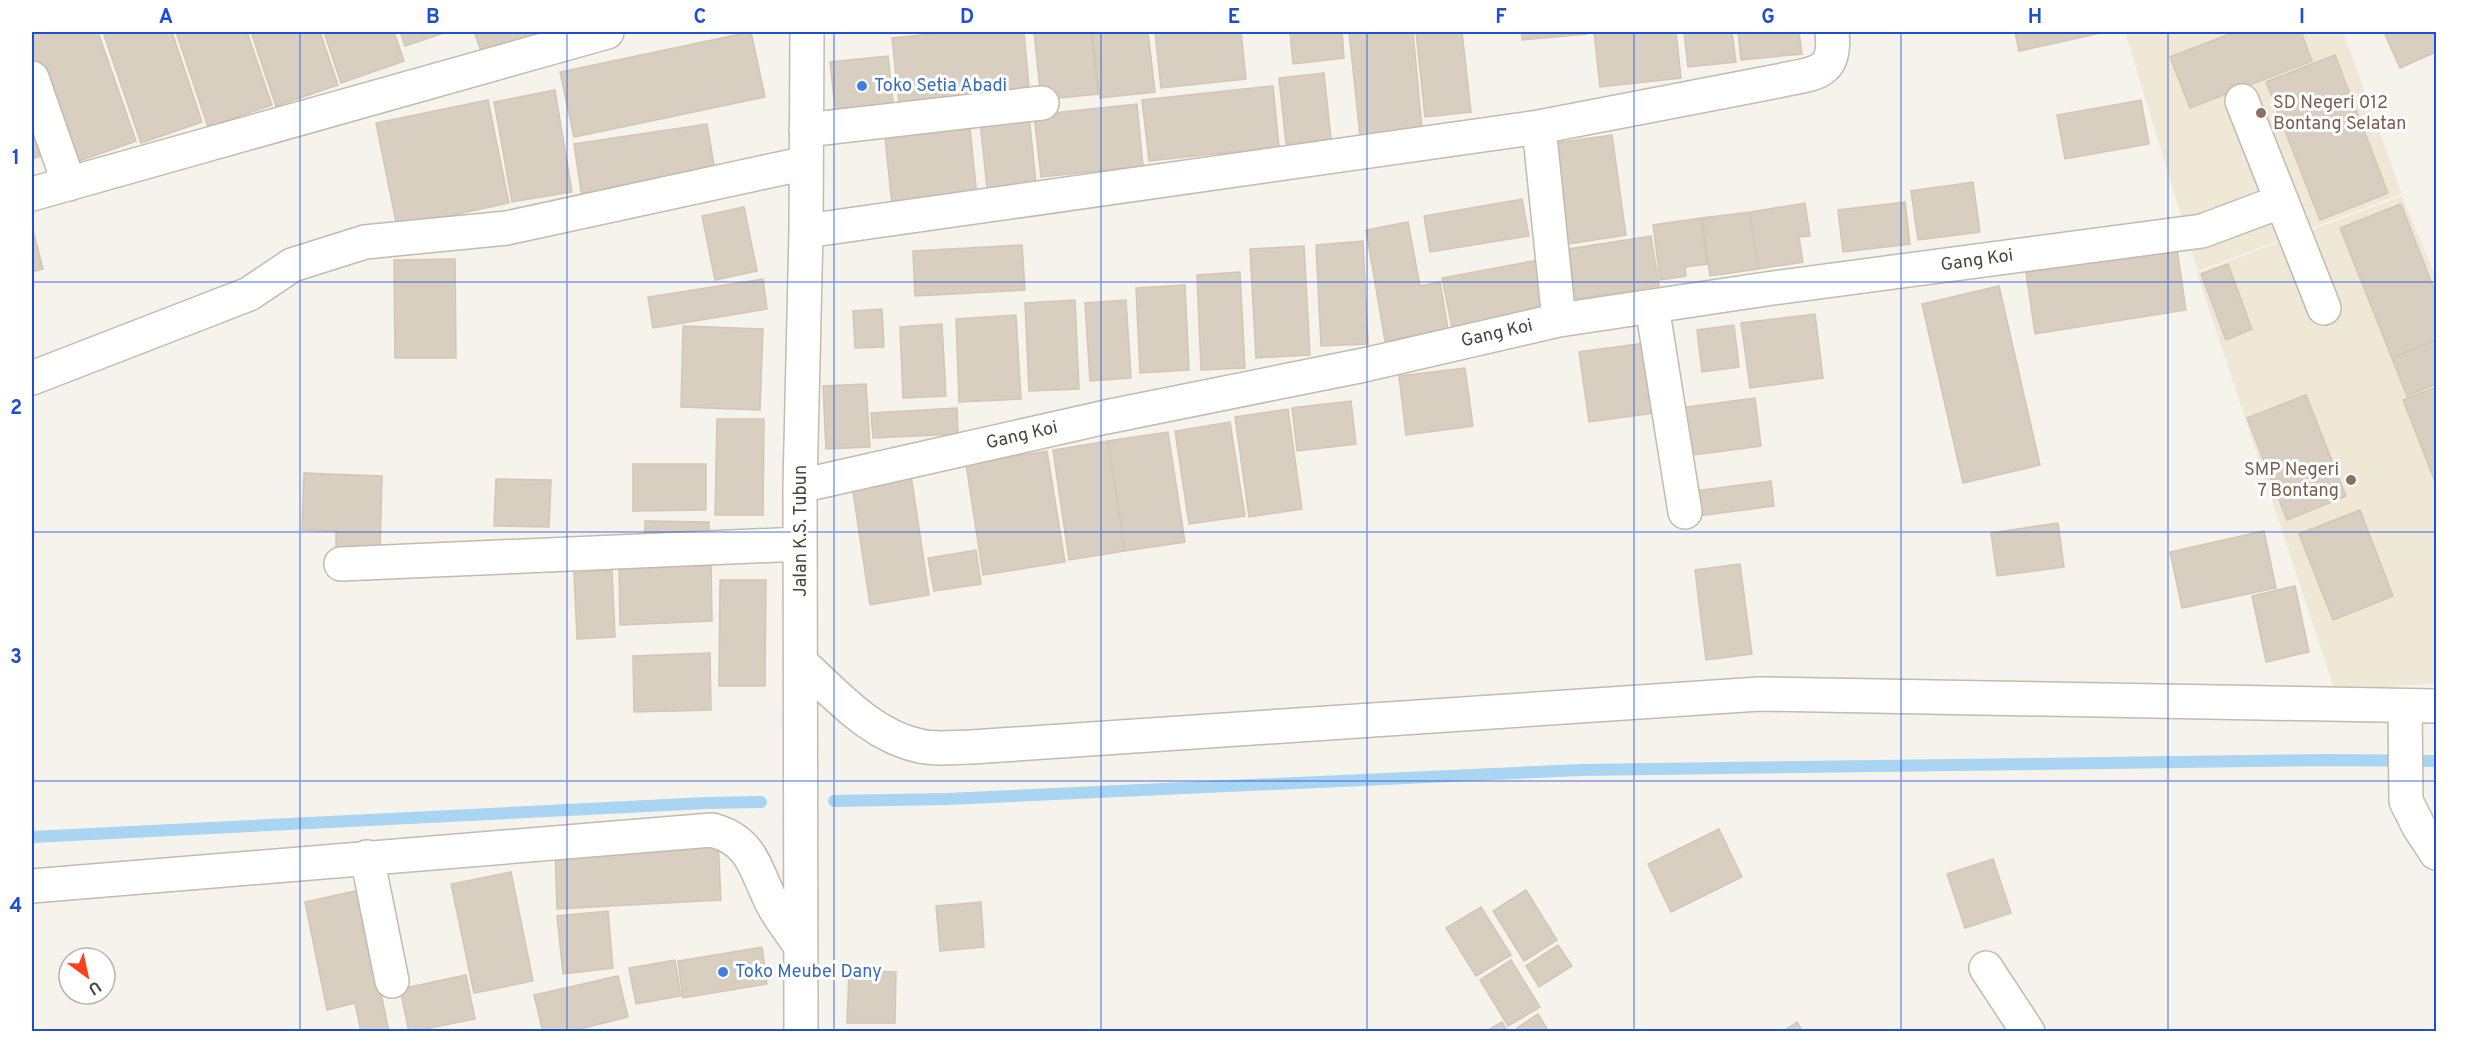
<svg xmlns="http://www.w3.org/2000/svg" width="2468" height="1063" viewBox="0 0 2468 1063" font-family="Overpass,sans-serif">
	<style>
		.education { fill: #efe8d6 }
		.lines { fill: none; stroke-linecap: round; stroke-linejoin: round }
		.stream { stroke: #a9d4f2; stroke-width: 12 }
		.building { fill: #d8cfc1; stroke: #d3c7b4; stroke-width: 1.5 }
		.minor-casing { stroke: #c2bbae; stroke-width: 36 }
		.minor { stroke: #fff; stroke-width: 33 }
		.grid { fill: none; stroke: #1d4ed8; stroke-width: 1.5; stroke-opacity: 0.55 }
		.shop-dot { fill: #3f7fe0; stroke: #fff; stroke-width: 2 }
		.education-dot { fill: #8d6e63; stroke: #fff; stroke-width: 2 }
		.labels { text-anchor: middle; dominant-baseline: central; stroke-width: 6; stroke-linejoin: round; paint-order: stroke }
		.shop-label { font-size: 18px; fill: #366cbe; stroke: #fff; text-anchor: start }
		.education-label { font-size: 18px; fill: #785e54; stroke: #fff; text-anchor: start }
		.street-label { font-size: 18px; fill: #4b4439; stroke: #fff }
		.neatline { fill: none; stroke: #1d4ed8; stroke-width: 2 }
		.grid-label { font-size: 20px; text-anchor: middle; font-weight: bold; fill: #1d4ed8 }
	</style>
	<rect width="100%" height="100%" fill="#f6f3ec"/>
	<!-- education -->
	<path class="education" d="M2125,32H2343L2402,194L2198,271Z
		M2402,196L2436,277V683L2335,691L2197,273Z"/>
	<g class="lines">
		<!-- stream -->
		<path class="stream" d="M834,801L947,799L1580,770L2330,760L2436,761
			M32,837L706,803L761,802"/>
	</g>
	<!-- building -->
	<path class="building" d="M32,32H98L136,141L68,165L32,58Z
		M103,32H172L202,122L141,143Z
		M176,32H247L272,105L208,127Z
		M251,32H320L338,85L276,106Z
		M324,32H394L404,61L341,83Z
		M400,32H447L405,46Z
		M474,32H554L483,56Z
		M751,32L765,97L574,137L560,72Z
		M952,32H1024L1030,98L900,113L892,38Z
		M1034,32H1091L1098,94L1041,100Z
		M1092,32H1148L1155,92L1100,98Z
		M1155,32H1241L1246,79L1161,88Z
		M1290,32H1342L1344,58L1293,64Z
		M1349,32H1413L1422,129L1360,136Z
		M1416,32H1462L1471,112L1425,117Z
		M1522,32H1587V34L1522,40Z
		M1594,32H1676L1681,78L1600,87Z
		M1684,32H1732L1736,62L1688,67Z
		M1738,32H1799L1802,54L1741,60Z
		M2015,32H2101V33L2019,51Z
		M2235,32H2301L2312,61L2190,108L2170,57Z
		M2384,32H2436V52L2400,68Z
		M2335,55L2388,193L2320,220L2266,82Z
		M888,56L894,110L836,117L830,62Z
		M1324,73L1331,139L1286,144L1279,78Z
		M1273,86L1279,147L1149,161L1142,100Z
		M555,90L572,192L512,202L494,102Z
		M488,100L509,203L397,227L376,123Z
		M2141,100L2149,144L2065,159L2057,115Z
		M1137,104L1143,166L1041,177L1034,115Z
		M1028,106L1036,183L987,188L979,112Z
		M969,119L977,196L892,205L884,128Z
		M707,124L716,177L582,198L574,144Z
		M32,128L41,156L32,159Z
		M1612,135L1626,235L1562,245L1548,144Z
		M1973,182L1980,232L1918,240L1911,191Z
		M1522,199L1529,236L1430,252L1424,216Z
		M1905,202L1910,244L1843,252L1838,210Z
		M1805,203L1810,236L1799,237L1803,262L1758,269L1750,212Z
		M2401,204L2436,294V340L2392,358L2340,228Z
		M744,207L757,271L715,280L702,216Z
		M1750,212L1758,269L1710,276L1702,218Z
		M1701,218L1707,264L1685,267L1686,276L1660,280L1653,225Z
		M1408,222L1420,286L1440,282L1448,329L1385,341L1366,230Z
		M32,226L43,269L32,272Z
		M1651,236L1659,286L1576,299L1569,249Z
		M1363,241L1368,344L1321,346L1316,245Z
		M1022,245L1025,290L915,296L913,251Z
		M1304,246L1310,355L1256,358L1250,249Z
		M2177,249L2186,310L2035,334L2026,272Z
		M455,259L456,358H395L394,260Z
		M1538,260L1548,310L1452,328L1442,278Z
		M2228,264L2252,329L2226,340L2201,274Z
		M1240,272L1245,368L1201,370L1197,275Z
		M763,279L767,309L653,328L648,297Z
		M1185,285L1189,370L1140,373L1136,288Z
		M1999,286L2040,465L1963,483L1922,304Z
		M1075,300L1079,389L1029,391L1025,303Z
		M1126,300L1131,378L1090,381L1085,303Z
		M882,309L884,347L855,348L853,311Z
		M1815,314L1823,378L1750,388L1741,323Z
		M1016,315L1021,399L959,402L956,319Z
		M942,324L946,396L903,398L900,327Z
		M1734,325L1739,367L1702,372L1697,330Z
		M683,326L763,329L760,410L681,407Z
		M2436,340V384L2407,396L2392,358Z
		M1645,343L1654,413L1589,422L1579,352Z
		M1465,368L1473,426L1406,435L1399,376Z
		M866,384L870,447L826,449L823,386Z
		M2436,387V484L2403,400Z
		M2306,395L2346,496L2287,520L2247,418Z
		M1755,398L1761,446L1686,456L1680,408Z
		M1351,401L1356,444L1297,451L1292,408Z
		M957,408L958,434L873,438L871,413Z
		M1288,409L1302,509L1249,517L1235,417Z
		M717,419H764L763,515H715Z
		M1230,422L1245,516L1189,524L1175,431Z
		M1168,432L1185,542L1125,551L1108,441Z
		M1108,441L1125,551L1069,560L1053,450Z
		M1047,451L1065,562L983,575L966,464Z
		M633,464H706V510L633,511Z
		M304,473L382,476L380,551L336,549V531L302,530Z
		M911,475L929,595L870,605L852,485Z
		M496,479L551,480L549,527L494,526Z
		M1771,481L1774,506L1691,517L1688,492Z
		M2360,510L2393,596L2333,620L2299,534Z
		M645,521L709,522V547L644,546Z
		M2058,523L2064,567L1997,576L1991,533Z
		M2264,531L2276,588L2182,608L2170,552Z
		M976,550L981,584L934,591L928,558Z
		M711,563L712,621L620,625L619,566Z
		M1740,564L1752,654L1706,660L1695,570Z
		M612,570L615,637L577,639L574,573Z
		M720,580H766L765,686H719Z
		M2295,586L2309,652L2266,662L2252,596Z
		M710,653L711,710L634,712L633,656Z
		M1719,829L1742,877L1671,912L1648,864Z
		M718,841L721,900L557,909L555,849Z
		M1993,859L2011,913L1965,928L1947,874Z
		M511,872L533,981L474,993L451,884Z
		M360,890L389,1032H361L355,1003L327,1010L305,902Z
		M1526,890L1557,940L1524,961L1493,911Z
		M981,902L984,947L940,951L936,906Z
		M1481,907L1511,955L1476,976L1446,928Z
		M608,911L613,968L563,974L557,916Z
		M1558,945L1572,966L1539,987L1526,966Z
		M762,947L767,984L683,998L678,961Z
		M675,960L681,996L636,1004L629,968Z
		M1511,960L1540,1007L1508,1026L1480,980Z
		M849,971L896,972L895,1023H847Z
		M466,975L475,1019L409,1032L400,989Z
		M618,976L628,1017L568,1032H543L534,995Z
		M1538,1014L1549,1032H1519L1517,1028Z
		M1502,1022L1508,1032H1492L1490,1029Z
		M1797,1022L1803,1032H1782Z"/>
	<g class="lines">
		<!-- minor casing -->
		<g class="minor-casing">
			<path id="minor" d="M32,78L69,184
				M2242,101L2324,308
				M1539,127L1559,320
				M806,130L1042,103
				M32,194L607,32
				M806,231L1539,127L1778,81C1813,73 1837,76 1832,32
				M1652,306L1685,512
				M32,378L249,294L292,265L365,242L507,228L806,163
				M800,486L1106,417L1364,365L1559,320L1773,288L2202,231L2282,201
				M341,564L800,544
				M801,663C837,695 871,736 920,746C936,750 955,747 971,747L1759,694L2436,706
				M2405,707L2406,801L2419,827L2436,853
				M367,857L392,981
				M32,886L712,830C754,841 755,871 773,905C781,920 792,933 801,947
				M1986,968L2028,1032
				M801,1032L800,486L806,231L807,32"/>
		</g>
		<!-- minor -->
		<use href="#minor" class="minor"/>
	</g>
	<!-- grid -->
	<path class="grid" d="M300,32V1032M567,32V1032M834,32V1032M1101,32V1032M1367,32V1032M1634,32V1032M1901,32V1032M2168,32V1032M32,282H2436M32,532H2436M32,781H2436"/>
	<!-- markers -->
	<g class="shop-dot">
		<circle cx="862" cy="86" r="6"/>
		<circle cx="723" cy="972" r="6"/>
	</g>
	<g class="education-dot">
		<circle cx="2261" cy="113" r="6"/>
		<circle cx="2351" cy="480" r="6"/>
	</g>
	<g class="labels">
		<!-- shop labels -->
		<g class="shop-label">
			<text x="874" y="86">Toko Setia Abadi</text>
			<text x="735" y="972">Toko Meubel Dany</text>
		</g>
		<!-- education labels -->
		<g class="education-label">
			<text x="2273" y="103">SD Negeri 012<tspan x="2273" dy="21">Bontang Selatan</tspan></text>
			<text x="2339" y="470" text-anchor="end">SMP Negeri<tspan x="2339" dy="21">7 Bontang</tspan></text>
		</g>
		<!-- street labels -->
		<g class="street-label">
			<text transform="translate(1977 261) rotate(-8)">Gang Koi</text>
			<text transform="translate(1497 334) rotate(-13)">Gang Koi</text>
			<text transform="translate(1022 436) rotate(-13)">Gang Koi</text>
			<text transform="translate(801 531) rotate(-90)">Jalan K.S. Tubun</text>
		</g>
	</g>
	<!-- border -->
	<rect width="2468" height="1063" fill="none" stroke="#ffffff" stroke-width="66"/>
	<!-- north arrow -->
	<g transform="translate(87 976) rotate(147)"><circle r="28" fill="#ffffff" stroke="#b7b4b0" stroke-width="1.5"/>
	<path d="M0-4.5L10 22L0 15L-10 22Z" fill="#fc3f1d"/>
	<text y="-9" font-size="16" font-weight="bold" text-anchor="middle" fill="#4b4439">U</text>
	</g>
	<rect x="33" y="33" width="2402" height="997" class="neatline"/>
	<g class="grid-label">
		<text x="166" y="23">A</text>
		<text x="433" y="23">B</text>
		<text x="700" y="23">C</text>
		<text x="967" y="23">D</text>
		<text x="1234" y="23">E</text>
		<text x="1501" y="23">F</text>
		<text x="1768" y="23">G</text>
		<text x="2035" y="23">H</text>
		<text x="2302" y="23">I</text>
		<text x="16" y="164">1</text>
		<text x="16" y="414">2</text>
		<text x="16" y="663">3</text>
		<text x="16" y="912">4</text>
	</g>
</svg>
